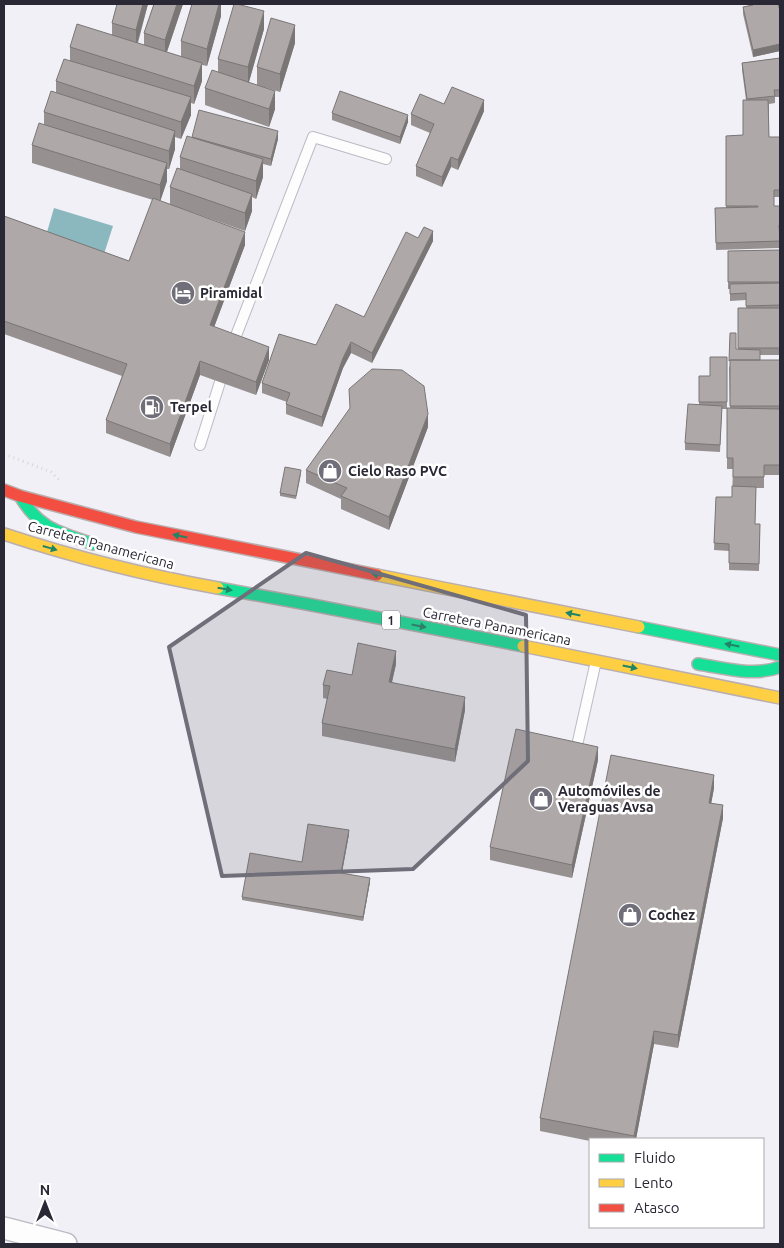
<svg xmlns="http://www.w3.org/2000/svg" width="784" height="1248" viewBox="0 0 784 1248" font-family="Ubuntu,sans-serif">
	<style>
		.water { fill: #8bb7bf }
		.lines { fill: none; stroke-linecap: round; stroke-linejoin: round }
		.lane-casing { stroke: #bcbbc4; stroke-width: 12 }
		.street-casing { stroke: #bcbbc4; stroke-width: 24 }
		.fast-casing { stroke: #baaeae; stroke-width: 14 }
		.slow-casing { stroke: #baaeae; stroke-width: 14 }
		.jam-casing { stroke: #baaeae; stroke-width: 14 }
		.path { stroke: #d6d6d9; stroke-width: 3; stroke-dasharray: 1 4; stroke-linecap: butt }
		.lane { stroke: #fdfdfe; stroke-width: 10 }
		.street { stroke: #fdfdfe; stroke-width: 21 }
		.fast { stroke: #16e098; stroke-width: 11 }
		.slow { stroke: #ffcf43; stroke-width: 11 }
		.jam { stroke: #f24e42; stroke-width: 11 }
		.wall { fill: #969090 }
		.shaded-wall { fill: #7a7676 }
		.building { fill: #afa8a8; stroke: #7a7676 }
		.oneway { fill: #208466 }
		.marked { fill: #6f6e79; fill-opacity: 0.2; stroke: #6f6e79; stroke-width: 4; stroke-linejoin: round }
		.labels { text-anchor: middle; dominant-baseline: central; stroke-width: 5; stroke-linejoin: round; paint-order: stroke }
		.shield { fill: #fff; stroke: #6a6872; stroke-width: 1 }
		.shield-label { font-size: 12px; font-weight: bold; fill: #2a2835 }
		.poi-label { font-size: 14px; font-weight: bold; fill: #2a2835; stroke: #fff; text-anchor: start }
		.street-label { font-size: 14px; fill: #2a2835; stroke: #fff }
	</style>
	<rect width="100%" height="100%" fill="#f0f0f6"/>
	<!-- water -->
	<path class="water" d="M54,208L113,226L103,257L45,239Z"/>
	<g class="lines">
		<!-- lane casing -->
		<g class="lane-casing">
			<path id="lane" d="M232,346L313,137L386,159
				M200,445L220,382
				M576,750L596,661"/>
		</g>
		<!-- street casing -->
		<g class="street-casing">
			<path id="street" d="M4,1228L66,1244"/>
		</g>
		<!-- fast casing -->
		<g class="fast-casing">
			<path id="fast" d="M20,496C39,529 59,532 93,544
				M218,588L307,604L523,646
				M639,627L780,655
				M698,664C725,668 753,677 780,667"/>
		</g>
		<!-- slow casing -->
		<g class="slow-casing">
			<path id="slow" d="M4,534C74,557 145,575 218,588
				M377,575L639,627
				M523,646L780,698"/>
		</g>
		<!-- jam casing -->
		<g class="jam-casing">
			<path id="jam" d="M4,490L20,496L136,527L377,575"/>
		</g>
		<!-- path -->
		<path class="path" d="M4,454L51,472L59,480"/>
		<!-- lane -->
		<use href="#lane" class="lane"/>
		<!-- street -->
		<use href="#street" class="street"/>
		<!-- fast -->
		<use href="#fast" class="fast"/>
		<!-- slow -->
		<use href="#slow" class="slow"/>
		<!-- jam -->
		<use href="#jam" class="jam"/>
	</g>
	<!-- wall -->
	<path class="wall" d="M117,4H148L138,43L144,45V33L154,4H183L167,52L181,57V41L221,4V16L207,66L202,65V81L194,104L191,103V115L181,139L175,137V149L169,169H167V181L160,201L170,204V187L180,169V157L192,137L278,139L271,166L263,164V177L256,199L252,197V211L245,231L180,208L245,245L214,327L269,360L256,395L200,375L170,457L106,433V420L122,376L4,334V216L129,261L153,200L32,163V145L44,125V112L56,93V81L70,61V47L112,35V23Z
		M751,4H778L780,11V51L753,57L743,14V7L751,5Z
		M264,29L249,82L275,109L269,127L205,105V88L218,72V59Z
		M295,43L280,92L257,85V67Z
		M780,58V97H775V103L769,104V137H780V197H774V206H780V248L716,250L715,208H726V136L743,135L746,100L742,70V63Z
		M444,104L484,111L458,170L451,167L442,187L416,176V166L430,133L411,125V114Z
		M332,113L408,122L400,144L332,120Z
		M418,238L433,241L372,363L351,353L343,368L322,427L286,414V404L287,402L262,393V383L316,345L364,317Z
		M780,250V355H760V360H780V475H764V488H756L755,524H760L759,571L729,570V551L714,550L716,497H732L733,469H727V409H722L720,452L685,450V443L699,405V376H710L727,357V408H730L729,368L736,349H738V308H746V300L730,301V289H728V251Z
		M428,427L389,530L341,509V499L306,483V470Z
		M301,474L296,499L280,496V493Z
		M396,664L392,682L465,710L455,762L322,736V723L327,699L323,698V685L352,675Z
		M598,760L572,878L490,860V847Z
		M714,788L711,803L723,818L678,1048L654,1044L636,1139H590V1141L540,1131V1118Z
		M349,834L342,873L370,882L363,921L242,900V897Z"/>
	<!-- shaded-wall -->
	<path class="shaded-wall" d="M143,4H148L136,47V30Z
		M177,4H183L165,57V40Z
		M219,4H221V16L207,66V49Z
		M264,11V29L248,85V67Z
		M295,25V43L280,92V74Z
		M780,44V51L753,57V50Z
		M202,63V81L194,104V86Z
		M275,91V109L269,127V109Z
		M191,97V115L181,139V122Z
		M484,100V111L458,170V160Z
		M408,115V122L400,144V137Z
		M175,131V149L169,169V151Z
		M278,131V139L271,166V159Z
		M451,157V167L442,187V177Z
		M263,159V177L256,199V181Z
		M167,163V181L160,202V185Z
		M252,194V211L245,231V213Z
		M433,231V241L372,363V353Z
		M245,232V245L210,338V325Z
		M351,342V353L343,368L322,427V417L343,358Z
		M269,347V360L256,395V382Z
		M200,361V375L170,457V444Z
		M428,414V427L389,530V517Z
		M396,651V664L389,695V682Z
		M465,697V710L455,762V749Z
		M598,747V760L572,878V865Z
		M714,775V788L709,816V803Z
		M723,805V818L678,1048V1035Z
		M349,830V834L341,877V873Z
		M370,878V882L363,921V917Z
		M654,1031V1044L636,1139H634Z"/>
	<!-- building -->
	<path class="building" d="M117,4H143L136,30L112,23Z
		M154,4H177L165,40L144,33Z
		M192,4H219L207,49L181,41Z
		M234,4H237L264,11L248,67L218,59Z
		M752,4H778L780,11V44L753,50L743,7L753,5Z
		M271,18L295,25L280,74L257,67Z
		M77,24L202,63L194,86L70,47Z
		M780,58V90H774L775,96L747,99L742,63Z
		M64,59L191,97L181,122L56,81Z
		M212,70L275,91L269,109L205,88Z
		M452,87L484,100L458,160L451,157L442,177L416,166L434,124L411,114L420,94L444,104Z
		M51,91L175,131L169,151L44,112Z
		M340,91L408,115L400,137L332,113Z
		M743,100H768L769,137H780V190H774V206H780V225H779L780,241L716,243L715,208L758,207V206H726V136L743,135Z
		M199,110L278,131L271,159L192,137Z
		M39,123L167,163L160,185L32,145Z
		M187,136L263,159L256,181L180,157Z
		M177,168L252,194L245,213L170,187Z
		M153,198L245,232L210,325L269,347L256,382L200,361L170,444L106,420L127,364L4,321V216L129,261Z
		M424,227L433,231L372,353L351,342L343,358L322,417L286,404L290,393L262,383L279,334L316,345L336,304L364,317L406,232L418,238Z
		M780,250V282H728V251Z
		M780,283V305L746,306V293L730,294V284Z
		M738,308H780V348H738Z
		M730,333H736V349L760,350V360H730L729,361Z
		M710,357H727V402H699V376H710Z
		M730,360H780V406H730Z
		M372,369L402,370L424,386L428,414L389,517L341,496L347,488L306,470L350,408L349,389Z
		M688,404L722,406L720,445L685,443Z
		M727,408L780,409V465H764V477H733V458H727Z
		M285,467L301,470L296,496L280,493Z
		M732,486L756,487L755,524H760L759,564L729,563V544L714,543L716,497H732Z
		M358,643L396,651L389,682L465,697L455,749L322,723L330,686L323,685L327,670L352,675Z
		M516,729L598,747L572,865L490,847Z
		M611,755L714,775L709,803L723,805L678,1035L654,1031L634,1136L540,1118Z
		M308,824L349,830L341,873L370,878L363,917L242,897L250,853L302,862Z"/>
	<!-- one-way arrows -->
	<defs><path id="oneway-solid" d="M-6-.8H1V-3.2L6.5 0L1 3.2V.8H-6Z" transform="scale(1.25)"/></defs>
	<g class="oneway">
		<use href="#oneway-solid" transform="translate(180 536) rotate(-168)"/>
		<use href="#oneway-solid" transform="translate(50 548) rotate(16)"/>
		<use href="#oneway-solid" transform="translate(379 575) rotate(-169)"/>
		<use href="#oneway-solid" transform="translate(225 589) rotate(10)"/>
		<use href="#oneway-solid" transform="translate(573 614) rotate(-169)"/>
		<use href="#oneway-solid" transform="translate(419 626) rotate(11)"/>
		<use href="#oneway-solid" transform="translate(732 645) rotate(-169)"/>
		<use href="#oneway-solid" transform="translate(630 667) rotate(12)"/>
	</g>
	<!-- marked area -->
	<path class="marked" d="M306,553L526,615L528,761L413,869L222,876L169,647Z"/>
	<!-- icons -->
	<defs>
		<g id="hotel-disc" transform="scale(1.25)"><circle r="9.5" fill="#6f6e79" stroke="#fff"/><path d="M-6-4.5h1.5V1H6V5H4.5V3h-9V5H-6ZM-4 0a1.8 1.8 0 1 1 3.6 0ZM.5 0V-2.5h3Q6-2.5 6 0Z" fill="#fff"/></g>
		<g id="fuel-disc" transform="scale(1.25)"><circle r="9.5" fill="#6f6e79" stroke="#fff"/><path d="M-5.5-6h7V0h2V4h1.3V-2.5L3-4.5l.8-.8L6-3V5H2.5V1h-1V6h-7ZM-4.2-4.7v3.2H.2V-4.7Z" fill="#fff"/></g>
		<g id="shop-disc" transform="scale(1.25)"><circle r="9.5" fill="#6f6e79" stroke="#fff"/><path d="M-5-2.5h2.3a2.7 3.5 0 0 1 5.4 0H5L5.5 6h-11ZM-1.5-2.5h3a1.5 2.3 0 0 0-3 0Z" fill="#fff"/></g>
	</defs>
	<g fill-rule="evenodd">
		<use href="#hotel-disc" x="183" y="293"/>
		<use href="#fuel-disc" x="152" y="407"/>
		<use href="#shop-disc" x="330" y="471"/>
		<use href="#shop-disc" x="541" y="799"/>
		<use href="#shop-disc" x="630" y="915"/>
	</g>
	<g class="labels">
		<!-- shield labels -->
		<rect class="shield" x="382" y="610.5" width="18" height="19" rx="4"/>
		<g class="shield-label">
			<text x="391" y="620">1</text>
		</g>
		<!-- poi labels -->
		<g class="poi-label">
			<text x="200" y="293">Piramidal</text>
			<text x="170" y="407">Terpel</text>
			<text x="348" y="471">Cielo Raso PVC</text>
			<text x="558" y="791">Automóviles de<tspan x="558" dy="16">Veraguas Avsa</tspan></text>
			<text x="648" y="915">Cochez</text>
		</g>
		<!-- street labels -->
		<g class="street-label">
			<text transform="translate(101 545) rotate(15)">Carretera Panamericana</text>
			<text transform="translate(497 626) rotate(11)">Carretera Panamericana</text>
		</g>
	</g>
	<!-- border -->
	<rect width="784" height="1248" fill="none" stroke="#2a2835" stroke-width="10"/>
	<!-- legend -->
	<rect x="589" y="1138" width="175" height="90" fill="#ffffff" stroke="#aaa9ae"/>
	<rect x="599" y="1154" width="25" height="8" fill="#16e098" stroke="#aaa9ae"/>
	<text x="634" y="1163" font-size="15" fill="#2a2835">Fluido</text>
	<rect x="599" y="1179" width="25" height="8" fill="#ffcf43" stroke="#aaa9ae"/>
	<text x="634" y="1188" font-size="15" fill="#2a2835">Lento</text>
	<rect x="599" y="1204" width="25" height="8" fill="#f24e42" stroke="#aaa9ae"/>
	<text x="634" y="1213" font-size="15" fill="#2a2835">Atasco</text>
	<!-- north arrow -->
	<g transform="translate(45 1203)" stroke="#ffffff" stroke-width="4" paint-order="stroke">
	<path d="M0-4L9 19L0 12L-9 19Z" fill="#2a2835"/>
	<text y="-8" font-size="14" font-weight="bold" text-anchor="middle" fill="#2a2835">N</text>
	</g>
</svg>
